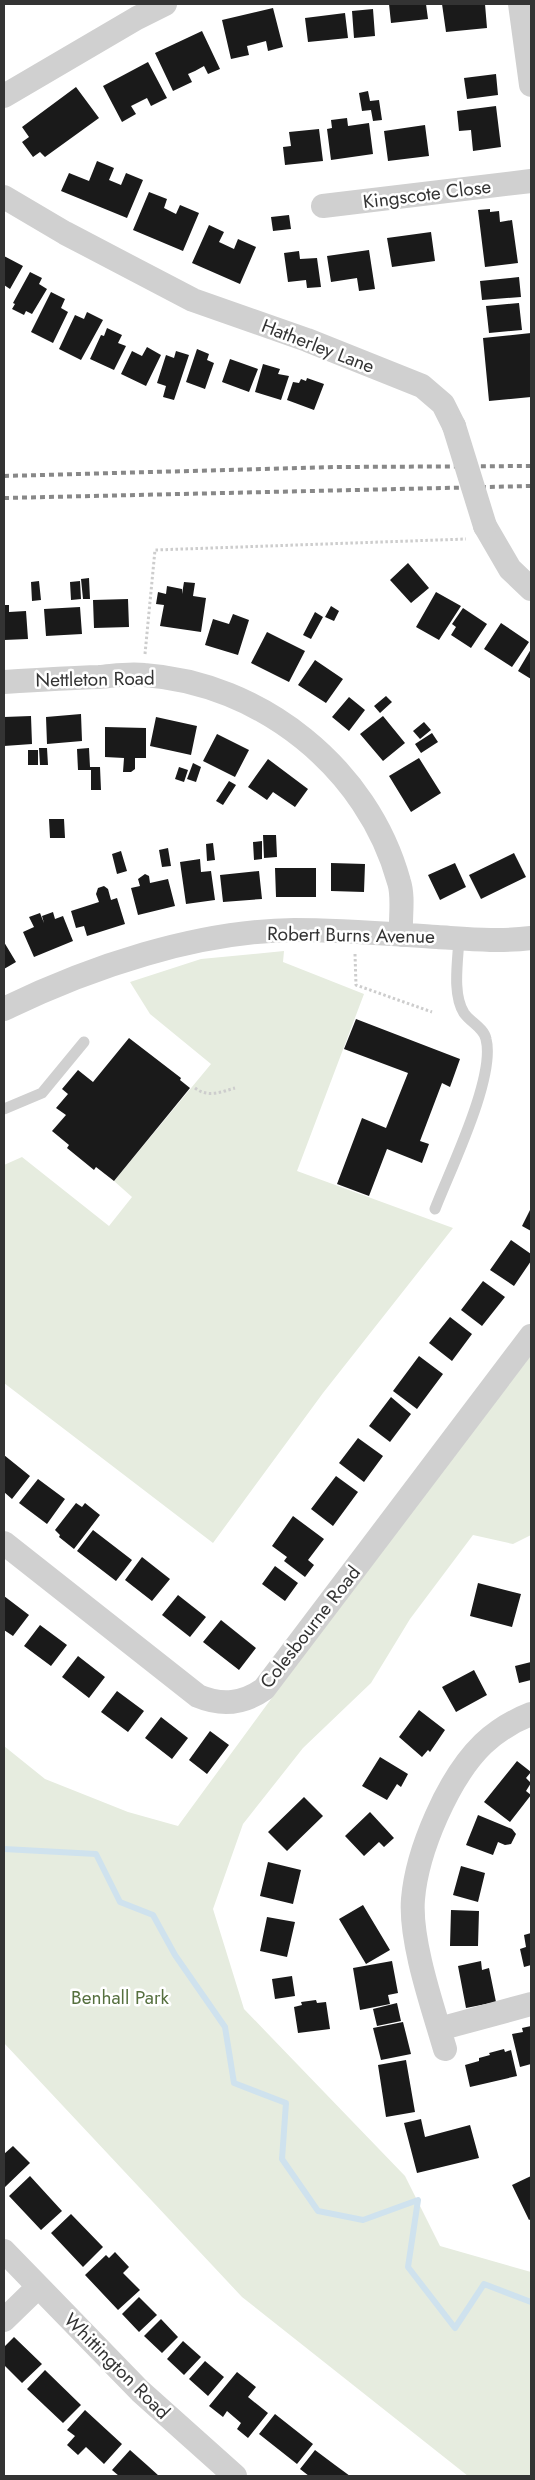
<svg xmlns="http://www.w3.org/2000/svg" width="535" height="2480" viewBox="0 0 535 2480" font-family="Jost,sans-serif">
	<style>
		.green { fill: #e6ecdf }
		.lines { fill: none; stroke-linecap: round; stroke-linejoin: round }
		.stream { stroke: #cfe2ee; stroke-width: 6 }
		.building { fill: #1a1a1a }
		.path { stroke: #cdcdcd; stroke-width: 3; stroke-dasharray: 2.5 2.5; stroke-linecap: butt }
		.service { stroke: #d0d0d0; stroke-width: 11 }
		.minor { stroke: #d0d0d0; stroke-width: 24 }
		.rail { stroke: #888; stroke-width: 4; stroke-dasharray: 5 4; stroke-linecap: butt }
		.minor-bridge { stroke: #d0d0d0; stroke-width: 24 }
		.labels { text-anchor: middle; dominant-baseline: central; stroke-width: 5; stroke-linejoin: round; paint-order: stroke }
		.street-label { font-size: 19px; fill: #333; stroke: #fff }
		.park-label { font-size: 19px; fill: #56703f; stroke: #fff }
	</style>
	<rect width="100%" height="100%" fill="#fff"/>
	<!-- green -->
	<path class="green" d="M284,951L283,962L364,994L297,1171L453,1228L323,1393L213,1543L4,1383V1165L22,1157L109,1226L132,1197L114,1181L211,1064L150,1014L130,982L201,959Z
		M531,1355V1535L513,1544L473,1535L410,1619L371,1683L303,1748L243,1824L213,1909L244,2009L405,2176L440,2246L531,2272V2476H468L242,2297L4,2043V1746L45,1779L128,1812L178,1826L290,1673Z"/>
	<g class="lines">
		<!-- stream -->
		<path class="stream" d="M4,1849L96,1854L120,1902L153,1915L175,1955L225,2027L234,2083L286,2103L282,2159L318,2211L363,2220L418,2200L408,2267L455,2328L484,2284L531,2302"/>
	</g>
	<!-- building -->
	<path class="building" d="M389,4H426L428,19L391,23Z
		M442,4H485L487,28L446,32Z
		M273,8L283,47L268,51L266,41L247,46L249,55L231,59L222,20Z
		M373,9L375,36L354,38L352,11Z
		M345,13L348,38L308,42L305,18Z
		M202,31L220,69L208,74L204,66L195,71L188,74L192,82L173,91L155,53Z
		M148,62L167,98L151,106L147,98L131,106L136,114L122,122L103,86Z
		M496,74L498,95L467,99L464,78Z
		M76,87L99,118L45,157L40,152L33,157L22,142L29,137L22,127Z
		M368,91L370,101L379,100L382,120L373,121L371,110L362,111L359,93Z
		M496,106L501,147L473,151L471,130L459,131L457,111Z
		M347,118L348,126L369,123L373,154L331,160L327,129L332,128L331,120Z
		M425,125L429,156L388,161L384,131Z
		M319,129L323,161L285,165L283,147L291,146L289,132Z
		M97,161L114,168L109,180L121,185L126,173L143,180L127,218L61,191L69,173L89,181Z
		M149,192L167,199L164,208L176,214L180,205L199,213L183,251L133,230Z
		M490,209V212L499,211L500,222L512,220L518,263L485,267L478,210Z
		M289,215L291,229L273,231L271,217Z
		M209,225L224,232L219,242L234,249L238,239L256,247L240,284L192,263Z
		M431,232L435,261L392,267L387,238Z
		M369,250L375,289L359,291L357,278L331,282L327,256Z
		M299,251L300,259L317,258L321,287L307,288L306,280L288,282L284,253Z
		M4,256L23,266L10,289L4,285Z
		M30,272L42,278L39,284L47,289L32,314L26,311L24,315L12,309L15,304L13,303Z
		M519,277L521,297L482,300L480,281Z
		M51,292L65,299L61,308L68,312L53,343L31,332Z
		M519,303L522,330L489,333L486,306Z
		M87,312L103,320L81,360L59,349L75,315L84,319Z
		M107,328L122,335L118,343L126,346L114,370L90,359L101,335L104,336Z
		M531,333V397L489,401L483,338Z
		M147,347L161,355L146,386L121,374L132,351L142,356Z
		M197,349L209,354L207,360L214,363L205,389L186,382Z
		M176,351L189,355L174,400L163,397L166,386L157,383L166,355L174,358Z
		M230,359L258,369L249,392L222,382Z
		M263,364L280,369L278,374L289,376L281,400L255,392Z
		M307,378L324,384L314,410L287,400L293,382L299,383L301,379L306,381Z
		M408,563L429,588L411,603L390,580Z
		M89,578L90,599H83L81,579Z
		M39,581L41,600L32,601L31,582Z
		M80,581L81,599L71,600L70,582Z
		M184,582L195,583L193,596L206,598L201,632L160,626L164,605L156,604L158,592L166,594L167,586L182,589V594Z
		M436,592L461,606L439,640L416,627Z
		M128,599L129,627L94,628L93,600Z
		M4,605H9V612L26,611L28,639L4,640Z
		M331,606L339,611L334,621L325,617Z
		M80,607L82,634L46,636L44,609Z
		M463,608L487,624L471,648L451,635L456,627L452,624Z
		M315,612L323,617L311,639L303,635Z
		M233,614L249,620L238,655L205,645L213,619L229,624Z
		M501,623L529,642L512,667L484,649Z
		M267,632L305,651L289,682L251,663Z
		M531,649V679L518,671Z
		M315,660L343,679L326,703L298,685Z
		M386,696L392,702L380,713L374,706Z
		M349,697L365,710L349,731L332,717Z
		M81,714L82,741L47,744L46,717Z
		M31,716L32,744L4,746V717Z
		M383,716L405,743L383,761L360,734Z
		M156,717L197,726L191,755L150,746Z
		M424,722L431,730L420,739L413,731Z
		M105,727L146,728V758H135V769L131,772H123L124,758L105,757Z
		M432,733L438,742L421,753L415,744Z
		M217,734L249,750L235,777L203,761Z
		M39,748H47L48,765H40Z
		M89,748L90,767H100L101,790H91V770H78L77,749Z
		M28,750H38V765H28Z
		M419,758L441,793L411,812L389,776Z
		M268,759L308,789L295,807L273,792L267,800L248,787Z
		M193,763L201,767L196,782L187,779Z
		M179,767L188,770L184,782L175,779Z
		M229,781L236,785L223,805L216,801Z
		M49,819H64L65,838H50Z
		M263,835H276L277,857L264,858Z
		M262,841V859L254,860L253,842Z
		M213,843L215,860L207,861L206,844Z
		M168,848L171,866L162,867L159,850Z
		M121,851L127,871L117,874L112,854Z
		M514,853L526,877L481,899L469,875Z
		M200,859L201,872L211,871L215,900L186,904L180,862Z
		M331,863L365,864L364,892L331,891Z
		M455,863L466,887L440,900L428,875Z
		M275,868H316V897H276Z
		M259,871L262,899L223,902L220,875Z
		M145,874L149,876L150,883L168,879L175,906L138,915L131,888L140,886L138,879Z
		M104,886L108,889L111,900L117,898L125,924L87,936L84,926L76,928L71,911L99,902L96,894L98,888Z
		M53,912L55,919L63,916L73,941L34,957L23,932L34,927L29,917L40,913L44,923L42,916Z
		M4,942L16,962L4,969Z
		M356,1019L460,1059L450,1087L442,1083L420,1141L429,1144L422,1163L387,1149L369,1196L337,1184L362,1118L386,1128L408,1073L344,1049Z
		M129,1038L181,1078L180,1080L190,1088L114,1181L96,1167L94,1170L67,1148L69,1145L52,1131L66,1115L56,1108L68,1094L62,1089L78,1070L93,1082Z
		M531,1208V1231L522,1226Z
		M511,1240L531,1254V1261L514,1286L490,1270Z
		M483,1281L505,1297L482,1326L461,1310Z
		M450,1317L472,1334L452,1361L429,1343Z
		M419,1356L443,1374L417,1409L393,1391Z
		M391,1397L411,1414L390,1442L369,1426Z
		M358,1438L383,1456L364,1482L339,1463Z
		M4,1455L30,1476L12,1499L4,1492Z
		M336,1476L358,1492L333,1526L311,1509Z
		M38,1479L65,1499L47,1524L19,1503Z
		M76,1503L82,1507L85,1503L100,1515L74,1549L59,1537L60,1535L55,1530Z
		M293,1516L324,1539L308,1560L314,1565L305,1577L284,1561L287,1557L272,1546Z
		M93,1530L132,1560L116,1581L77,1551Z
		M142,1557L170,1579L152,1601L125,1580Z
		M275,1566L298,1583L285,1601L262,1584Z
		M478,1583L521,1594L512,1627L470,1616Z
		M178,1595L206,1617L190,1637L162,1615Z
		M4,1596L29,1615L13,1636L4,1630Z
		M221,1620L256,1648L239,1670L203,1642Z
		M40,1625L67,1645L51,1666L24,1646Z
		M78,1656L105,1677L89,1698L62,1677Z
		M531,1662V1680L519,1683L515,1666Z
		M474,1670L487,1695L456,1712L442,1687Z
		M117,1691L144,1711L128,1732L101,1712Z
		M419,1710L445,1730L430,1752L428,1750L422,1757L399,1737Z
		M161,1717L188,1738L172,1759L145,1738Z
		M210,1731L229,1745L207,1774L189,1760Z
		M380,1757L408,1774L401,1787L397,1784L387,1800L362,1786Z
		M517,1761L531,1772L526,1778L531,1783L526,1791L531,1795L510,1822L484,1802Z
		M304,1797L323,1816L287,1851L268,1832Z
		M370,1812L394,1838L384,1847L379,1842L364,1856L345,1836Z
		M478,1815L512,1829L516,1834L511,1844L505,1845L498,1842L493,1855L466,1845Z
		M268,1862L301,1870L293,1904L260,1896Z
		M461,1866L485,1873L478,1902L453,1895Z
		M363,1905L390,1950L366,1964L339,1919Z
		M451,1910L479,1911L478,1946H450Z
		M267,1917L295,1922L287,1957L260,1951Z
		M531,1933V1965L524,1967L520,1949L526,1947L524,1935Z
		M392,1961L398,1993L388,1995L390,2004L360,2010L353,1968Z
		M481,1961L482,1970L489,1968L496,2002L466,2008L458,1966Z
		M292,1976L295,1996L275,1999L272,1979Z
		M316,2000L317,2003L326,2002L330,2029L298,2033L294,2007L302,2005L301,2002Z
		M397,2003L401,2021L377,2026L373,2009Z
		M403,2022L411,2054L381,2060L373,2028Z
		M531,2026V2064L520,2067L512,2034L523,2032L522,2028Z
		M504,2049L505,2052L511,2050L517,2076L470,2087L465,2065L479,2061V2058L490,2055L489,2053Z
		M406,2060L415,2112L386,2117L378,2065Z
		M421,2119L425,2137L470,2125L479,2158L417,2173L404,2123Z
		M13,2146L30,2163L4,2188V2154Z
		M30,2176L62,2211L41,2230L9,2196Z
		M531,2176V2219L529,2220L512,2185Z
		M71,2214L103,2247L83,2267L51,2233Z
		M115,2252L129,2267L123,2273L140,2290L118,2310L85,2275L106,2255L109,2258Z
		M139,2297L157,2315L139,2332L122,2314Z
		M161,2319L178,2337L162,2353L144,2336Z
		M14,2337L42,2364L22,2383L4,2365V2347Z
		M183,2341L201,2357L184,2375L167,2359Z
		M205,2361L224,2377L208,2396L189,2379Z
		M45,2370L81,2405L63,2423L27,2389Z
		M237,2372L256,2387L248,2397L268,2413L248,2438L237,2429L241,2423L227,2411L223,2417L209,2406Z
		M85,2410L122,2444L104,2464L86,2447L78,2455L67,2445L75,2436L67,2430Z
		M275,2414L313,2444L297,2464L259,2434Z
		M130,2450L148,2466L159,2476H119L112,2470Z
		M315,2450L335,2465L350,2476H309L300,2469Z"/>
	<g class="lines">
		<!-- path -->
		<path class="path" d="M145,654L155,550L466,539
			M355,954L356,985L432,1012
			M195,1088C208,1098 221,1092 235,1088"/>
		<!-- service -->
		<path class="service" d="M4,1109L42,1093L84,1042
			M435,1209C450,1170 496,1077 486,1039C484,1028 470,1022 464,1013C452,994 458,961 459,938"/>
		<!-- minor -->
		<path class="minor" d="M520,4L531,85
			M4,96L137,18L165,4
			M4,197L65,233L193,300L307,340L422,386L443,404L454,426
			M323,206L531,181
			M485,526L510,569L531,589
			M4,682C35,680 67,678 99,677C113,676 129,673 144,675C261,683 368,768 399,882C404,897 400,918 401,935
			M4,1009C90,967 197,931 294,930C341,930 390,934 437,937C469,939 499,942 531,938
			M4,1543L198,1696C222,1706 243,1704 264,1689L531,1336
			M531,1714C513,1721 497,1731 483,1744C448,1778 417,1851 413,1899C410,1936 428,1993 439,2029L531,2004
			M439,2029L445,2049
			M4,2251L140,2391L235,2476
			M4,2320L38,2287"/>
		<!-- rail -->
		<path class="rail" d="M4,476L337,467L531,466
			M4,498L531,486"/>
		<!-- minor-bridge -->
		<path class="minor-bridge" d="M454,426L485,526"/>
	</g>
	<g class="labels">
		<!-- street labels -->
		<g class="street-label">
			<text transform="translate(427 194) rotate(-7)">Kingscote Close</text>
			<text transform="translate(318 346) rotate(21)">Hatherley Lane</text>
			<text transform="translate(95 679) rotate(-1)">Nettleton Road</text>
			<text transform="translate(351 935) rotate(1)">Robert Burns Avenue</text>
			<text transform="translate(310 1627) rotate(-52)">Colesbourne Road</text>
			<text transform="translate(117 2366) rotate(45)">Whittington Road</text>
		</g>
		<!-- park labels -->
		<g class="park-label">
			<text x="120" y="1997">Benhall Park</text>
		</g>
	</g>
	<!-- border -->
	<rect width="535" height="2480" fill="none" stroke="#333333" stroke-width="10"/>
</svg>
